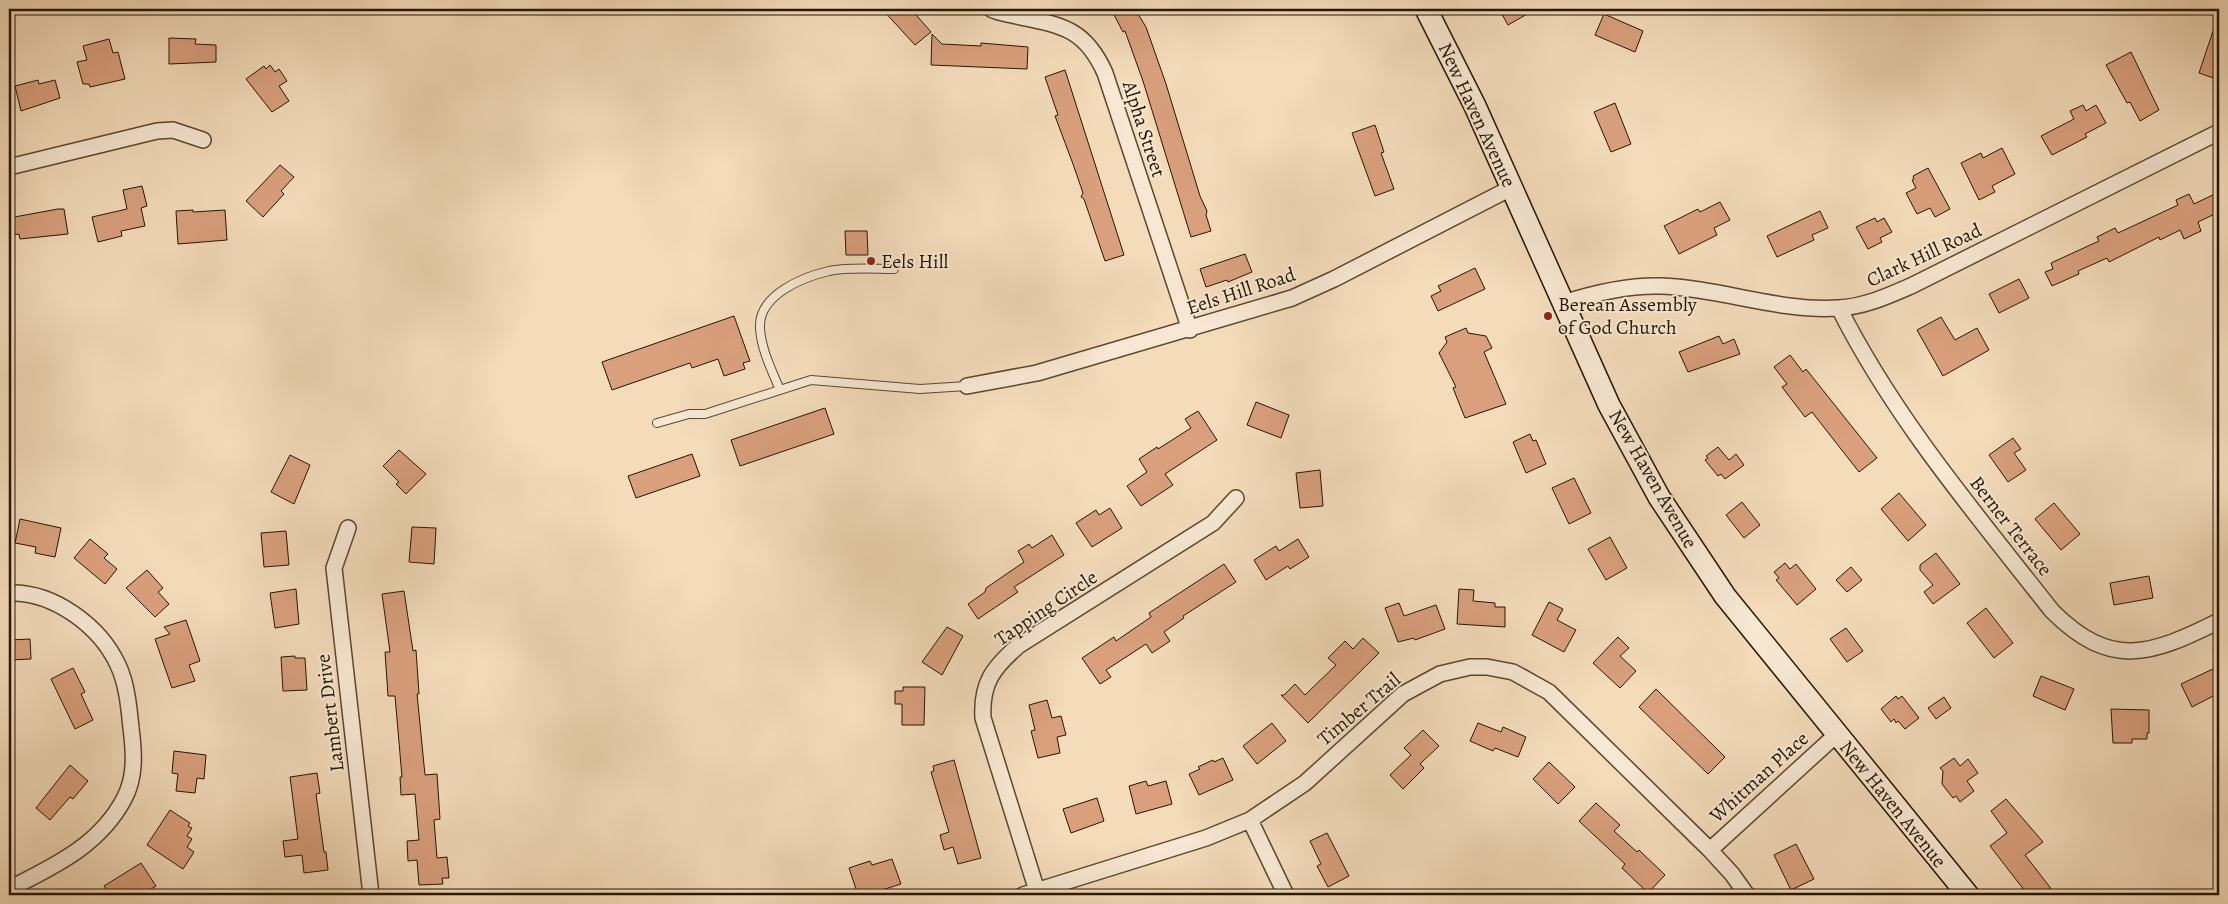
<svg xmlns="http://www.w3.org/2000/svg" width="2228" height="904" viewBox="0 0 2228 904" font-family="Alegreya,serif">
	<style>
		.building { fill: #daa07e; stroke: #261500 }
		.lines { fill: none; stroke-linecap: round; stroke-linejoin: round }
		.service-casing { stroke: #5a472f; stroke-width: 10 }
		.minor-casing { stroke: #5a472f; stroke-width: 18 }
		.secondary-casing { stroke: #261500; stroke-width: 24 }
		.service { stroke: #f8e8d3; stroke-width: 8 }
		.minor { stroke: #f8e8d3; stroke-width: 15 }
		.secondary { stroke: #f8e8d3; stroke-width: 21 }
		.poi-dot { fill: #8f2418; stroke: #f8e8d3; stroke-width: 2 }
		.labels { text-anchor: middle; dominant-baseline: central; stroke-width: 4; stroke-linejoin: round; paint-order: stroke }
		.street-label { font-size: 20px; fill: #261500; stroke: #f8e8d3 }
		.poi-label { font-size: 20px; fill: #261500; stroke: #f8e8d3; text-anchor: start }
	</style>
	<rect width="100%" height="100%" fill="#f4dcbb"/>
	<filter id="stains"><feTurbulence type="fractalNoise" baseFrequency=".004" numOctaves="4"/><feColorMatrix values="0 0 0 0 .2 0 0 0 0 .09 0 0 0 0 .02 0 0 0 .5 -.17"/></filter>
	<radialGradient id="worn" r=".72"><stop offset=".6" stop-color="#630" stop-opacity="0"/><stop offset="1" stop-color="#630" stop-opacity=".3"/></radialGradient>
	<!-- building -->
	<path class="building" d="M882,9H911L931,32L915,45Z
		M1111,9H1135L1146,27L1166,84L1200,196L1207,211L1206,215L1211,231L1191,237L1143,81L1125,31L1123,32Z
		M1499,9H1536L1508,25Z
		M1604,14L1643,31L1635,52L1595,35Z
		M2217,19H2219V80L2199,73Z
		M932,34L942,44L981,46V43L1028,47L1027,69L931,65Z
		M169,38L196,39L195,44L216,45V62L169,64Z
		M109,39L113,53L118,52L125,79L90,87L89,84H83L77,62L87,60L83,46Z
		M2131,52L2159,110L2140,121L2130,102L2127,103L2106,65Z
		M270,65L275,72L279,69L287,81L279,86L289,101L272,112L246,79L264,66L266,69Z
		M1065,70L1124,255L1105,261L1084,199L1081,197L1083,193L1073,164L1055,116L1058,115L1045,77Z
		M38,80L39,84L55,80L60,98L21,111L15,86Z
		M1615,103L1631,144L1611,152L1594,112Z
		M2083,105L2086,111L2096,105L2106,123L2085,134L2087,137L2052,155L2041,136L2074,119L2070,111Z
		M1375,125L1384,152L1381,153L1394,189L1375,196L1352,133Z
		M2002,148L2015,174L1992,186L1995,192L1979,200L1961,163L1981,153L1983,158Z
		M280,165L294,177L281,191L284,194L263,217L246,201Z
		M1928,168L1950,209L1935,217L1930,208L1917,214L1906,193L1916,188L1912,180L1914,179L1913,176Z
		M142,186L147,206L141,208L145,226L121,231L122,236L98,242L92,217L127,209L123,190Z
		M2219,192V212L2198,222L2201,231L2184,239L2180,230L2160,240L2159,237L2109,262L2107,258L2078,271L2079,274L2052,286L2045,272L2053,269L2051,263L2099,241L2097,237L2115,228L2118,233L2178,205L2176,200L2189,194L2194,204Z
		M1720,202L1730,220L1714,228L1717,235L1679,254L1664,226L1698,209L1700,212Z
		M58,209H64L68,234L20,239L19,234L11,235L9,218Z
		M193,210V212L225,210L227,240L178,244L176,211Z
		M1820,211L1828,228L1812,235L1814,240L1777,257L1767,236Z
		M1875,218L1877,222L1884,218L1892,232L1880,238L1882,242L1868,249L1856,227Z
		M845,231H867L868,255H846Z
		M1245,254L1252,272L1228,282L1227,280L1206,287L1200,269Z
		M1475,268L1485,289L1438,311L1431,296L1441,291L1438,286Z
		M2019,279L2029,298L1999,313L1989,294Z
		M734,316L750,361L743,363L745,369L724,376L718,359L692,368L690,363L612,390L602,362Z
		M1941,317L1955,340L1977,328L1989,350L1943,376L1917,330Z
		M1466,328L1468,333L1486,336L1492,348L1484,352L1506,404L1465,418L1453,388L1456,387L1439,353L1447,342L1445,337Z
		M1719,336L1723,344L1734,339L1740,354L1688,372L1679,352Z
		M1790,355L1803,372L1806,369L1877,458L1859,472L1812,412L1805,417L1782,387L1787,384L1774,367Z
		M1256,402L1289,415L1281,438L1247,425Z
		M825,408L834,434L740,466L731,440Z
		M1198,411L1217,440L1165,474L1173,485L1141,506L1127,486L1147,472L1139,459L1157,447L1158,449L1191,428L1185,419Z
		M1530,434L1533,441L1536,440L1546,464L1526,473L1513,442Z
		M2013,438L2021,449L2014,453L2026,470L2008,482L1989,455Z
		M1718,447L1729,460L1736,454L1744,465L1725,479L1721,474L1718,476L1705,460L1708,458L1706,456Z
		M399,450L426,474L406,494L396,484L399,482L383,466Z
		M692,454L700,476L636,498L628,476Z
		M290,455L310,465L294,504L271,492Z
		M1320,470L1323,506L1300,508L1296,473Z
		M1574,478L1591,513L1569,524L1552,488Z
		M1899,493L1926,525L1908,541L1881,509Z
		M1742,502L1760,525L1744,538L1726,515Z
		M2054,503L2080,534L2061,550L2035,519Z
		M1110,508L1122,528L1092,547L1076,523L1096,510L1099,515Z
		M20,519L61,528L55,557L35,553L36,547L15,543Z
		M412,527L436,528L434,564L409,562Z
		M286,531L289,565L264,567L261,533Z
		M1052,535L1064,555L1014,587L1018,592L978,619L968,604L985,592L986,588L1024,562L1018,551L1029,544L1032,548Z
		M1610,537L1627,568L1606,580L1588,549Z
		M90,539L108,554L104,558L117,569L105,584L74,558Z
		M1298,539L1309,557L1290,569L1288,566L1266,580L1254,560L1276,546L1279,551Z
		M1936,553L1960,584L1933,604L1924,592L1933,585L1920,570V565Z
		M1785,563L1790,569L1796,564L1816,589L1797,605L1776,580L1779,578L1774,572Z
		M1224,564L1236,582L1183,616L1184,618L1164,632L1170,641L1152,653L1146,644L1106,670L1111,677L1100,684L1082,658L1114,637L1116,641L1151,617L1149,613Z
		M1851,567L1862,580L1847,592L1836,580Z
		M147,570L163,588L158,592L169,604L155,617L126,588Z
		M2149,576L2153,598L2114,605L2110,583Z
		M296,589L299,624L275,628L270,593Z
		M1459,589L1474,590L1473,601L1495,603V607H1505V627L1457,624Z
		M404,591L413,651L416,650L419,694H417L425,775L437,774L440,819L434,820L437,858L447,857L449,878H442L443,884L419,885L417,860L408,861L407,841L419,840L415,794L401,795L400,777H402L395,696H388L385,652H390L382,594Z
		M1549,602L1563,609L1557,620L1576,630L1564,652L1532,635Z
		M1399,603L1404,616L1436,605L1445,629L1415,640L1414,638L1398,642L1385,608Z
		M1986,608L2013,643L1994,658L1967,623Z
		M186,620L200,661L189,665L195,681L172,688L155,639L170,634L164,627Z
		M947,627L963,636L942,675L922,662Z
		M1846,628L1863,651L1847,662L1830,639Z
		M1618,637L1629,648L1620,656L1636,671L1620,688L1593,663Z
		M1363,638L1379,653L1308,723L1281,695H1284L1295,684L1305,695L1336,665L1328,658L1345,641L1353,649Z
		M30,639L31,659L9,660V640Z
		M295,656V658H305L307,690L283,691L281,657Z
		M73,668L85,692L81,694L93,720L75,729L51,679Z
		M2215,668L2219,678V693L2192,707L2181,684Z
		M2041,676L2074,689L2065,710L2033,696Z
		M903,687H925L924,725H902V704H895V691H903Z
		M1656,689L1725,757L1708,774L1639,707Z
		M1896,696L1898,699L1902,696L1919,718L1905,729L1898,721L1896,723L1894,719L1891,722L1881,709Z
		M1944,697L1951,708L1936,719L1928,708Z
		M1047,700L1052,718L1061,716L1066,735L1057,737L1060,753L1038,758L1031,731L1035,730L1029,705Z
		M2111,709L2149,710V733H2147V739H2132V743H2113Z
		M1272,723L1286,741L1257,764L1243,746Z
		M1478,723L1501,732L1503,727L1526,737L1518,757L1495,748L1493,751L1470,741Z
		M1423,730L1439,746L1420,764L1424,768L1403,789L1390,775L1411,755L1404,748Z
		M174,751L206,755L204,779L197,778L195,793L176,791L178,774L172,773Z
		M1223,758L1233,780L1199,795L1189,774L1200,769L1198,767L1213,760L1214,762Z
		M1954,758L1960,766L1968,759L1978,773L1967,781L1974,791L1960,802L1956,796L1953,798L1942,784L1943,771L1940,768Z
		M954,760L981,858L958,864L953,847L944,850L940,835L949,832L931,772L934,771L933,766Z
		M1549,762L1575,787L1558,804L1533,779Z
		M70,765L88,781L73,799L70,797L50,820L36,808Z
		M317,773L320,793L316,794L324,852H326L328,870L304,873L302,855L285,857L283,841L298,839L290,777Z
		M1146,781L1148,786L1166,781L1172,804L1136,814L1129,786Z
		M1097,798L1104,821L1071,833L1063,809Z
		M2006,799L2043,842L2025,855L2056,895H2028L1990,846L2007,833L1991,811Z
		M1596,803L1620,825L1614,831L1637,852L1639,850L1665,875L1648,893L1622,868L1625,864L1579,821Z
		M170,810L190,823L188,826L192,828L187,836L192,839L187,847L194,852L183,869L147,845Z
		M1327,833L1349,876L1328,887L1317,866L1321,864L1310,841Z
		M1796,844L1814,879L1791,890L1774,855Z
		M892,859L901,884L866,895H858L849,868L870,861L872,865Z
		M141,863L156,886L141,895H110L104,886Z"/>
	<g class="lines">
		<!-- service casing -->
		<g class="service-casing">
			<path id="service" d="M780,390C772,371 761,349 760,328C758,295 803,277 829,271C849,267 874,269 894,269
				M657,423L689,414H705L811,380L920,389L967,386"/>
		</g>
		<!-- minor casing -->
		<g class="minor-casing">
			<path id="minor" d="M991,9C998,13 1008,14 1016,16C1061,25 1085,28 1105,73L1190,330
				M9,167L157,131L173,130L203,140
				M1563,303C1594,293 1628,285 1661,286C1719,288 1780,312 1838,308C1864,307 1888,296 1911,286L2219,132
				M1839,308C1895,419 1976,514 2052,611C2111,670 2151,655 2219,621
				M967,386L1037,373L1292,298L1334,279L1511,188
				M348,528L334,568L371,895
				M9,593C53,591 100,626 118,665C127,684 129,708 131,728C134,752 136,777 124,799C99,846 54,866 9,889
				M1250,820L1286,895
				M1710,850L1836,735
				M1037,891L983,718C981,683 993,668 1018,646L1213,523L1236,498
				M1023,895L1206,838L1250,820L1305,783L1403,694L1440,674L1470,667H1487L1513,672L1549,692L1710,850L1732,874L1747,895"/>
		</g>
		<!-- secondary casing -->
		<g class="secondary-casing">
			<path id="secondary" d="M1426,9L1475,106L1609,405L1659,497L1725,596L1968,895"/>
		</g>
		<!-- service -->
		<use href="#service" class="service"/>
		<!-- minor -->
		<use href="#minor" class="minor"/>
		<!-- secondary -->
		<use href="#secondary" class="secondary"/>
	</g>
	<!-- markers -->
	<g class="poi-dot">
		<circle cx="871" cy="261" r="5"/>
		<circle cx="1548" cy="316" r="5"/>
	</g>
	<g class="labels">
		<!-- street labels -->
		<g class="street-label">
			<text transform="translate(1477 115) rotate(65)">New Haven Avenue</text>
			<text transform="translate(1144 129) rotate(72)">Alpha Street</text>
			<text transform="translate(1924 255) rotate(-25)">Clark Hill Road</text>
			<text transform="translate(1241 291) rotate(-18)">Eels Hill Road</text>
			<text transform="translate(1653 479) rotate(60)">New Haven Avenue</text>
			<text transform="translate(2011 526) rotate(52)">Berner Terrace</text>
			<text transform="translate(1046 608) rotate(-34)">Tapping Circle</text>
			<text transform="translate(1359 709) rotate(-40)">Timber Trail</text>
			<text transform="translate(330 713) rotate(-97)">Lambert Drive</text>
			<text transform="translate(1759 777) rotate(-42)">Whitman Place</text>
			<text transform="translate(1893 804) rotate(51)">New Haven Avenue</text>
		</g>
		<!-- poi labels -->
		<g class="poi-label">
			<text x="881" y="261">Eels Hill</text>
			<text x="1558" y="304">Berean Assembly<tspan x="1558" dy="23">of God Church</tspan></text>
		</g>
	</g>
	<!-- margin -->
	<rect width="2228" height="904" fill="none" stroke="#f4dcbb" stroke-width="30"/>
	<rect x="10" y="10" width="2208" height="884" fill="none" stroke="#261500" stroke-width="2.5"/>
	<rect x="15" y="15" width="2198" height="874" fill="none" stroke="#261500"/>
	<rect width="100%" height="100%" filter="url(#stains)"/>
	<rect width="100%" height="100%" fill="url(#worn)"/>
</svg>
